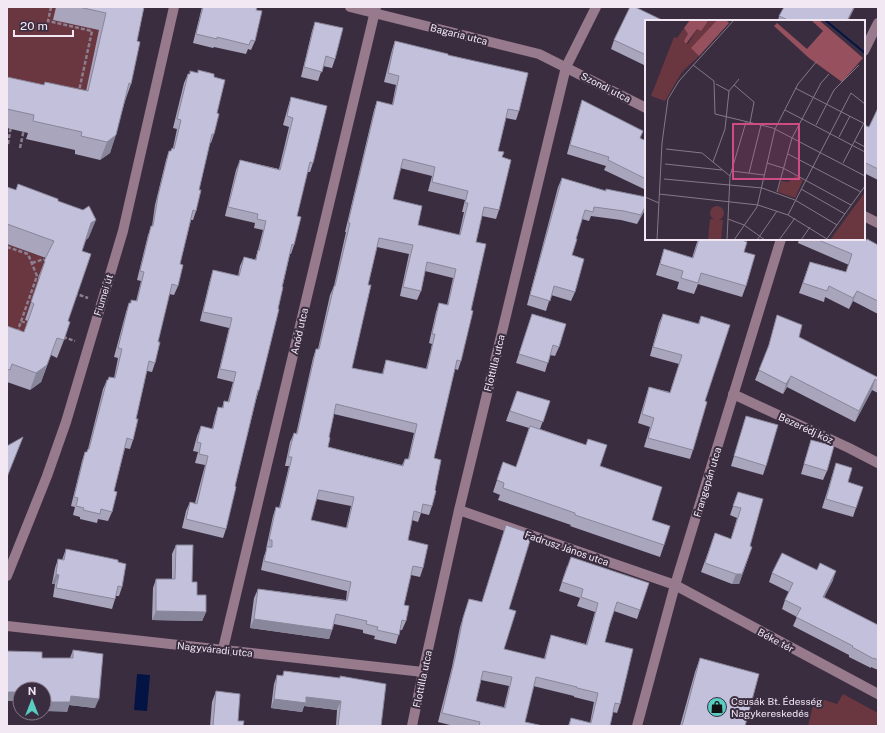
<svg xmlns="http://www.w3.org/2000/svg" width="885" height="733" viewBox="0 0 885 733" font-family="'Public Sans',sans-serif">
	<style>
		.green { fill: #6a3640 }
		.water { fill: #031344 }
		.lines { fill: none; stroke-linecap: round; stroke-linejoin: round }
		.path { stroke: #8b7f8f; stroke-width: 2.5; stroke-dasharray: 4 2; stroke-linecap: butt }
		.minor { stroke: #977a8b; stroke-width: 10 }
		.wall { fill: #a8a5bd; fill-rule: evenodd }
		.shaded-wall { fill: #88869a }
		.building { fill: #c3c0dc; stroke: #88869a; fill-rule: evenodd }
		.labels { text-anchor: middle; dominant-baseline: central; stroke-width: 4; stroke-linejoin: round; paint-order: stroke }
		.street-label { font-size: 10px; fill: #f1e8f4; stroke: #3b2d40 }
		.poi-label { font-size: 10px; fill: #f1e8f4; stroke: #3b2d40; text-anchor: start }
		.inset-river { fill: none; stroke: #031344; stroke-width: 2 }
		.inset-road { fill: none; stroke: #847888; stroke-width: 1 }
		.view { fill: #ce4c81; fill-opacity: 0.15; stroke: #ce4c81; stroke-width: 2 }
		.inset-edge { fill: none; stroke: #f1e8f4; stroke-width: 2 }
	</style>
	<rect width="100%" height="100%" fill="#3b2d40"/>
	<!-- green -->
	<path class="green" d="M7,7H56L54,20L105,31L95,50L86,91L7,96Z
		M7,244L34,254L42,256L46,263L38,278L44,280L31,322L20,343L7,349Z
		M843,694L878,713V726H808L815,697L837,704Z"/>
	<!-- water -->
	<path class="water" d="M137,674L150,675L147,711L134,710Z"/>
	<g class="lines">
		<!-- path -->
		<path class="path" d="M51,7L48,21L92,31L79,91
			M8,144L11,126
			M20,148L24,129
			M7,247L28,254L37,276L18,330L16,331
			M32,263L44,259
			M74,293L88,298
			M21,321L30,324
			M63,337L75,341"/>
		<!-- minor -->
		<path class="minor" d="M350,7L539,54L646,108
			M864,51L878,23
			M864,216L878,223
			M733,394L849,448L878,463
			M459,510L675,585L878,694
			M7,576L47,476L66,422L123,231L174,7
			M7,626L423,672
			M223,649L376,7
			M412,726L423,672L459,510L566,67L596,7
			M637,726L675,585L781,239"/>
	</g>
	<!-- wall -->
	<path class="wall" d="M56,7H144L137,41L131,84L125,101L110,153L100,160L75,154V150L26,139L28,133L7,128V77L44,85L86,91L99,30L53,20Z
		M202,7H257L255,41L251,50L248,49L246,54L214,47L213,48L193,43Z
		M779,16L848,21H778Z
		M646,21V66L611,49L614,40Z
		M315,22L335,59L332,68L323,66L318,81L301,77L312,31Z
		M395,41L448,55L519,111L516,120L506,118L498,151L502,157L499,210L496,219L482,216L476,242L471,310L461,361L458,370L455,369L434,458L435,490L432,506L429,515L421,513L418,522L412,520L408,540L423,568L420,577L411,575L404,605L406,621L402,630H400L396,644L374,639L375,636L363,633V630L334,624L329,639L250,628L254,598L258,589L346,600L347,591L261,570L264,556L267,549H266L273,516L276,507L279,508L289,466H285L290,442L294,433L296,434L313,358L316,349H318L330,295L334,286L346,232H345L374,110L377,101L392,105L396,85L384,82L392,50ZM400,168L432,176L428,191L465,200L462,212H464L459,235L418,225L393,199ZM377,247L409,254L400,296L417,300L421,291L425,271L453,278L447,305L439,303L436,312L429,343L432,344L426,369L386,360L382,374L352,368L368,285ZM334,414L414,433L408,459H405L402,465L328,447L329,437ZM316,499L351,506L346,528L311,520Z
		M188,74L214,77L217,113L214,134L211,143H210L199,190L196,211L193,220H191L180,264L178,286L174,295L169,294L158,342L155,363L152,372L147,371L136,419L133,440L130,449L125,448L114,491L112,512L108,521L98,519L97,523L80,519V517L73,515L75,507L71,506L82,461L85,452H87L88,449L103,389L107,380H108L114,378L118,358L114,357L126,312L129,303H130L136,301L141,281L137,280L148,235L152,226L155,205L166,160L169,151H171L173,148L177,129L173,128L184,83Z
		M291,97L313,163L310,172H307L297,216L294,245L291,254H290L259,390L256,400L235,486L226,529L223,538L182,528L186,511L190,502L195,503L205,465L195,463L198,452L193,451L197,436L201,426L212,429L215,416L218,407L222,408L224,401H228L233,382L217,378L229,328L200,321L210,280L213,270L238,276L240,266L244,257L255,260L258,250L263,230L254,228L255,223L225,216L236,170L240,160L279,169L289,127L283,125L288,107Z
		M582,100L640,139L646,141V190L604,170L606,166L567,154L579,109Z
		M878,108V180L864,173V125L869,127Z
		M562,178L605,191L606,189L646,208L637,224L621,220L591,216L589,221L582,219L576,239L572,255L575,292L571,301L551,295L546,311L527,305L558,187Z
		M7,187L16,190L58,201L89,237L86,240L82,251L64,340L57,358L51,355L41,382L30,390L7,382V326L24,332L28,321L25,320L39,279L38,278L46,258L7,244Z
		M698,239H739L744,252L746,286L742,297L698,284L694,294L677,289L679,282L656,275L664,249L692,258Z
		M799,239H864L878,245V314L853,301L849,309L825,297L824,302L799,293L810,262L846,272L849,265L798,243Z
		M532,314L559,347L555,356L550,355L545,372L516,363Z
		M663,314L698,324L701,316L705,401L693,450L690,459L644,447L650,427L638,423L646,396L649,387L670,392L679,364L650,356L659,323Z
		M777,315L799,337L877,377L878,374V393L872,390L855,422L787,387L783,394L755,380L767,351L774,326Z
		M517,391L550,401L540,429L586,445L588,439L600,466L652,520L664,545L660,557L570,526L571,525L498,500L500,495L493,492L503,462L516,467L529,428L506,421Z
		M746,416L766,466L763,475L731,466Z
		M811,440L827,471L823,480L801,474Z
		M836,463L848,482L856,508L853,517L822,508Z
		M738,492L750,546L749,556L739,584H732L701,572L715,533L731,539L737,518L730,515Z
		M506,525L509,609L504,649L544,659L548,644L551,635L586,644L595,612L577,606L580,598L559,591L567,566L640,610L637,619L614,611L610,623L605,642L620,704L617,713L613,712L610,726H568L571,718L590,723L594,702L574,697V696L533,686L525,722L543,726H454L438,722L452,667L460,627L469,599L482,602ZM481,680L509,686L504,707L476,701Z
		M176,545L192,582L197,595L206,612L202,621L152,620L153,588L156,579H172V554Z
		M66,549L118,562L122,587L119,596H116L112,609L53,597L55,584H52L55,568L58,559L62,560Z
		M772,573L833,580L824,597L878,625V670L871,667V668L849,657V655L793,626L797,617L782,609L785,600L789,592L769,582Z
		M73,650L95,708L69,705L67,712L44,689L20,701H7V651L42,658H70Z
		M700,658L745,726H680L695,672Z
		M284,671L339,678L381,726H336L337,710L304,706L302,712L271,708L274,684L277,675L282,676Z
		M216,691L238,721L243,726H210L212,702Z"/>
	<!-- shaded-wall -->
	<path class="shaded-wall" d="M854,7H855L848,21H847Z
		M116,135L110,153L100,160L107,142Z
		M646,205V208L637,224L641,215Z
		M96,220L89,237L84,241L91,223Z
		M857,291L853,301L849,309L853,298Z
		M47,365L41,382L30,390L36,373Z
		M791,376L787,387L783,394L786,384Z
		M875,379L872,390L855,422L859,411Z
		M752,547L739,584H732L736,574Z
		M836,571L833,580L820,606L823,597Z
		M56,574L59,575L55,584H52Z
		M156,611L206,612L202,621L152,620Z
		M254,619L332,630L329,639L250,628Z
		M7,692H20V701H7Z
		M71,696L99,699L95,708L69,705L67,712L44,711V702Z
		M306,697L341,701L337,710L304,706L302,712L271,708L274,699Z"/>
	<!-- building -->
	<path class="building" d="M79,7H144L137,41L140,42L131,84L129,83L116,135L107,142L81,136L82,132L33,121L34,115L7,109V77L44,85L45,82L88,91L106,13Z
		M203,7H257L256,10L262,11L255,41L251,40L249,45L217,37V39L196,34Z
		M630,7H635L664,21H646V55L614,40Z
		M784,7H854L847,21H790L779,16Z
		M315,22L343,28L335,59L326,56L322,72L304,67Z
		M395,41L448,54V55L528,73L519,111L508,109L498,151L504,152L502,157L511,160L499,210L484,207L476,242L486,244L471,310L473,311L461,361L457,360L434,458L441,460L435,490L436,491L432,506L423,504L421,513L414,511L408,540L428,545L423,568L413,566L404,605L409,606L406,621L402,620L399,635L377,630L378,627L366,624L367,621L336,614L332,630L254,619L258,589L347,601L351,582L264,561L267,547H272V540H269L276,507L280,508L292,457H288L294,433L297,434L316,349H319L334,286H335L350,223H348L377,101L393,105L399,76L388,73ZM403,159L435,167L432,182L468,191L465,203H468L460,235L418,225L422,206L393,199ZM379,238L413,245L403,287L421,291L427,262L456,269L448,305L439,303L432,334H435L427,369L386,360L383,374L352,368L371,285H368ZM336,404L417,424L409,459H405L403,466L328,447L330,438L329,437ZM319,490L354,497L347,528L311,520Z
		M198,70L214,74V77L225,80L217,113L219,114L214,134H212L199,190H201L196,211L193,210L180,264L183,265L178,286L172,284L158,342H160L155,363L149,361L136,419H138L133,440L127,438L114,491L117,492L112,512L101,509L100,514L83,510L84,508L76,506L78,498L74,497L85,452H87L88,449H89L107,380H108L109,377L115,378L122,349L118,348L129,303H131V300L137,301L144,272L140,271L151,226H153L158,196L169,151H171L172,148L174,149L181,120L177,119L188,74H190V71L198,73Z
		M291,97L327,106L313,163L310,162L297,216L301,217L294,245L292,244L282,287H283L278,309H279L259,390H258L235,486L236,487L226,529L186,519L190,502L197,504L208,456L199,454L201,443L197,442L201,426L213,429L218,407L223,408L224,401L229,402L236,372L220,369L232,318L203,312L213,270L239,276L244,257L256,260L258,250L259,251L266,221L257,219L258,214L228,207L240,160L280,170L293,118L287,116Z
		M582,100L643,131L640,138L646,141V179L608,160L609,157L570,145Z
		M878,108V169L864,162V125L869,127Z
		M562,178L606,191V189L646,197V205L641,215L624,211L594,207L593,212L585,210L576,239H577L572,255L584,259L575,292L554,286L550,301L530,295Z
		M18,184L58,199V201L83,210L89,206L96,220L91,223L82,251L91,254L68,321L70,322L64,340L57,338L47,365L36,373L12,364L10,370L7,369V326L24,332L34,304L31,302L45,261H44L54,241L7,224V187L16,190Z
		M699,239H739L747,242L744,252L755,255L746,286L701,273L698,283L681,278L683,271L660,264L664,249L693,258Z
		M816,239H864L867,240V239L878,245V301L857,291L853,298L829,286L827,291L803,283L810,262L846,272L852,254Z
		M532,314L566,324L559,347L553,345L548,363L519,354Z
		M663,314L699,324L701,316L730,325L705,401L707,402L693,450L648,438L654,418L642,414L649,387L670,393L682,355L653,347Z
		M777,315L802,325L799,337L877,377L878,374V381L875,379L859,411L791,376L786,384L759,370L769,345Z
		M517,391L550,401L543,422L510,411Z
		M746,416L778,425L766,466L734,456Z
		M530,426L586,445L588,439L607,445L600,466L662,487L652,520L670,526L664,545L575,515V513L503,488L504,483L497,480L503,462L516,467Z
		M23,437L7,477V446Z
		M811,440L834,446L827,471L804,464Z
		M836,463L852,468L848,482L863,487L856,508L826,499Z
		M738,492L763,499L750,546L752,547L742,574H736L705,563L715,533L731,539L741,508L733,506Z
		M506,525L532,534L509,609L516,611L504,649L545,659L551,635L587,645L598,603L581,597L583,589L562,582L571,557L649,583L640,610L617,602L610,623L605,642L633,649L620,704L615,703L610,726H569L571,718L591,723L598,693L577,688V687L536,677L525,722L543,726H479L480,722L442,713L455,658L463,618L469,599L482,602ZM483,671L512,677L505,708L476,701Z
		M176,545H193L192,582H197V595H206V612L156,611V579H175Z
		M66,549L118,560V562L126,564L122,587L118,586L115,599L56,588L59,575L56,574L58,559L64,560Z
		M782,553L817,570L820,563L836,571L823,597L878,625V660L874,658V659L852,647L853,646L796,617L801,608L785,600L793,583L772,573Z
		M73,650L103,654L99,699L71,696L70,702H44V689H20V692H7V651L42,652V658H73Z
		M700,658L759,674L745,726H682Z
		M284,671L340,678V676L386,684L381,726H338L341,701L306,697V703L274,699L277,675L283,676Z
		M216,691L240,694L238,721H244L243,726H213Z"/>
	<!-- icons -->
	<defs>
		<g id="shop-disc" transform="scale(1)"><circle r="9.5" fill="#57cec1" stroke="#3b2d40"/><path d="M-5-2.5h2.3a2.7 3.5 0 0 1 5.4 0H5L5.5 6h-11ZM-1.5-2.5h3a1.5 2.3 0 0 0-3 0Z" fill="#111"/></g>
	</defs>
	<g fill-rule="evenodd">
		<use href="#shop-disc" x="717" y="707"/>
	</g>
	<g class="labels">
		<!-- street labels -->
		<g class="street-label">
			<text transform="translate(459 34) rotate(14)">Bagaria utca</text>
			<text transform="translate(606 87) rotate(27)">Szondi utca</text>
			<text transform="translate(103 295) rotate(-73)">Fiumei út</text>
			<text transform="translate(299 331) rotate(-77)">Anód utca</text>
			<text transform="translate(494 363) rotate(-76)">Flottilla utca</text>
			<text transform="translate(806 428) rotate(25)">Bezerédj köz</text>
			<text transform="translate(707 482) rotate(-73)">Frangepán utca</text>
			<text transform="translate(567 548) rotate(19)">Fadrusz János utca</text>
			<text transform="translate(776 640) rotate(28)">Béke tér</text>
			<text transform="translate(215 649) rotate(6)">Nagyváradi utca</text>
			<text transform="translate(422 679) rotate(-78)">Flottilla utca</text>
		</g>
		<!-- poi labels -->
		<g class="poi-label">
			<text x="731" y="701">Csusák Bt. Édesség<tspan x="731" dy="12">Nagykereskedés</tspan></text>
		</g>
	</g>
	<!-- overview -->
	<g transform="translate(645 20)">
		<rect width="220" height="220" fill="#3b2d40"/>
		<path d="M72,0L47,28L54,36L37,52L20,81L6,76L29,17L32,18L39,8L43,14L40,23L43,24L52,9L63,1ZM151,156L158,160L150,178L133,172L136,161L143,162ZM220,172V220H185ZM65 193a7 7 0 1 1 14 0a7 7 0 1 1-14 0ZM65,199L78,200L76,220H63Z" fill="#6a3640"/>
		<path d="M45,0H69L63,1L56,11L52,9L41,24L39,21L43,14L39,8ZM72,0H81L84,3L54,36L46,28ZM166,0H174L218,38L197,62L164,38L129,6L132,3L162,29L178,11Z" fill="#97515e"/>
		<path class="inset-river" d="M180,0L220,33"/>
		<path class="inset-road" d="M48,45L69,61L70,94L128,108L220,156M71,64L84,71M89,65L109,82L105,103M150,68L220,104M140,90L220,132M171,105L189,70L214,45M194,117L205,96M209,121L220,127M21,129L57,133L85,156M143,134L216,172M68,142L80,109L84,71L94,59M122,143L138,148L206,185M198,143L219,103M20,144L77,150M87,151L119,155M104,153L116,105M19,159L117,168L150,180L192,205M156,169L200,194M132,172L147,118L176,63L184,54M14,174L113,185L143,195L182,219M0,177L14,183M143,195L206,73L220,84M83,199L99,205L120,220M12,220L17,123L23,79L34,61L89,0M82,220L85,156L101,102M89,220L112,187L130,109L153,64L172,41M112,220L132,191M134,220L150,198M156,220L165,207M181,220L220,166"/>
		<path class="view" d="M88,104H154V159H88Z"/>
		<rect width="220" height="220" class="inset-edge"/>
	</g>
	<!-- border -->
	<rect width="885" height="733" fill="none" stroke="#f1e8f4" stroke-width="16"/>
	<!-- north arrow -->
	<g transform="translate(32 701)"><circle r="19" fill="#3b2d40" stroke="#847888"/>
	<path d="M0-3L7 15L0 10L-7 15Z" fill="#57cec1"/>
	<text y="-6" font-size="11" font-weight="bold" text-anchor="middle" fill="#f1e8f4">N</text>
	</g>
	<!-- scale -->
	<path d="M14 30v6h59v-6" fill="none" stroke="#f1e8f4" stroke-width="2"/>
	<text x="20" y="30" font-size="12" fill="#f1e8f4" stroke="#3b2d40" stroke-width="3" paint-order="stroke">20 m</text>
</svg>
